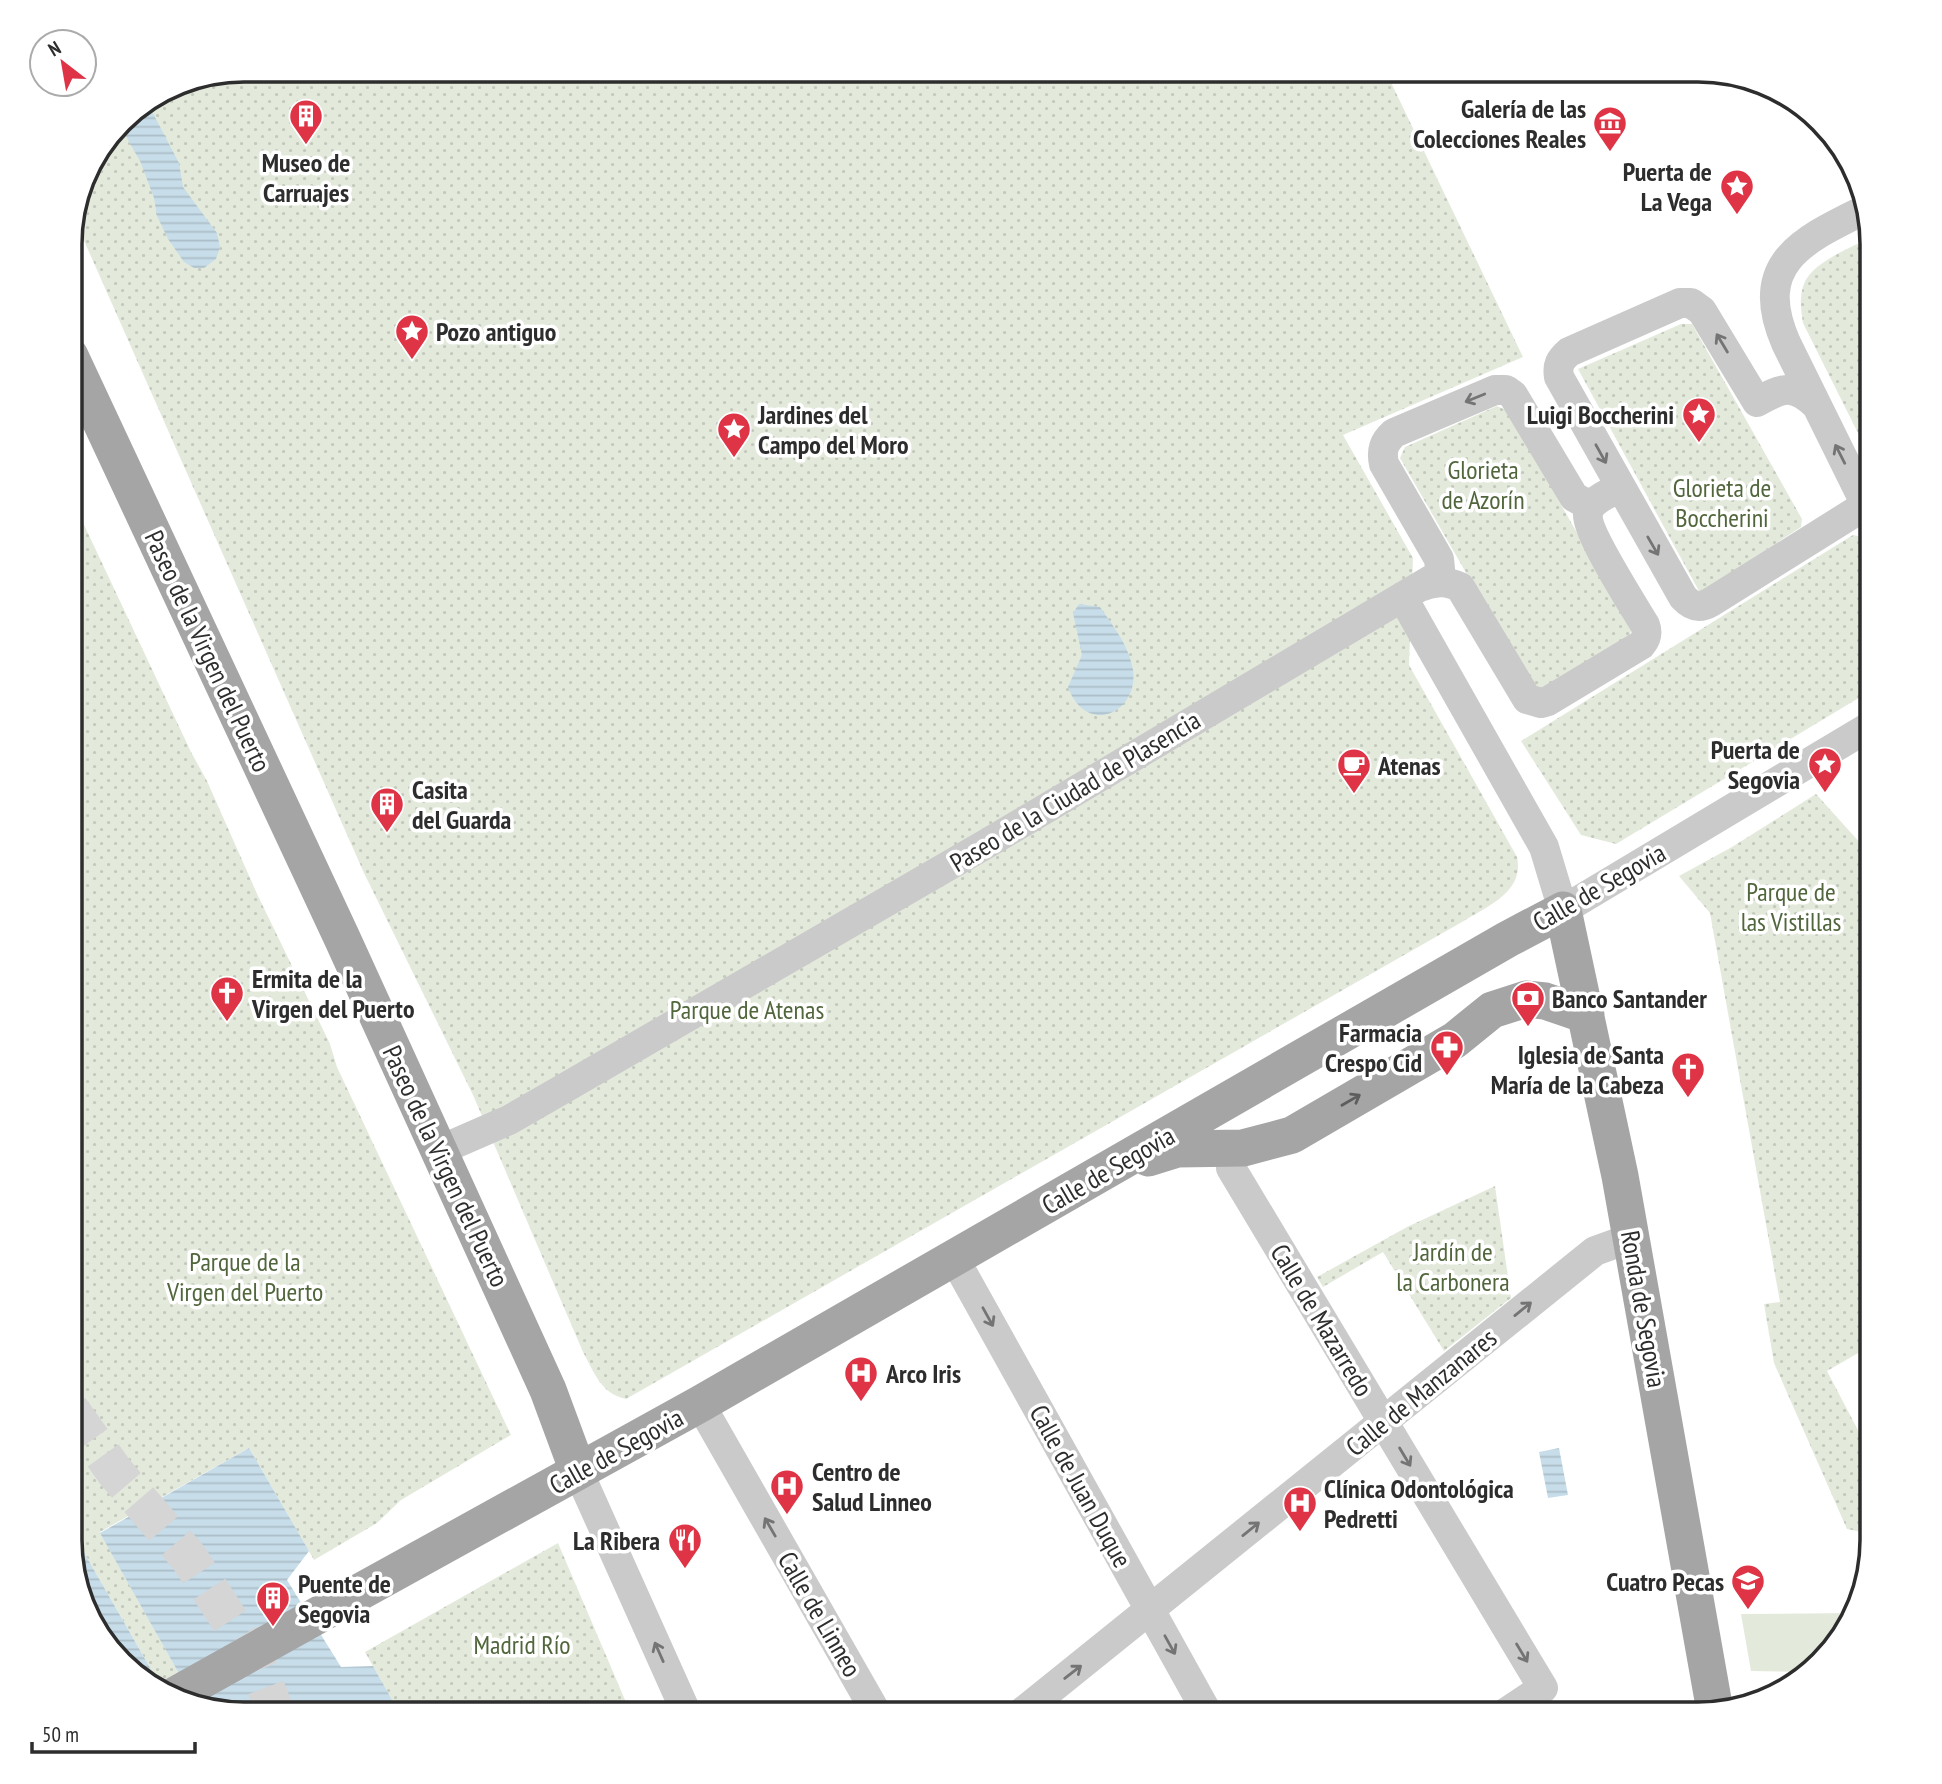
<svg xmlns="http://www.w3.org/2000/svg" width="1942" height="1784" viewBox="0 0 1942 1784" font-family="'PT Sans Narrow',sans-serif">
	<style>
		.grass { fill: #e3eadb }
		.park { fill: url(#park-dots) }
		.water { fill: url(#water-rules) }
		.lines { fill: none; stroke-linecap: round; stroke-linejoin: round }
		.highway-tunnel { stroke: #d5d5d5; stroke-width: 38; stroke-dasharray: 38 19; stroke-linecap: butt }
		.minor { stroke: #cacaca; stroke-width: 30 }
		.major { stroke: #a5a5a5; stroke-width: 37 }
		.major-bridge { stroke: #a5a5a5; stroke-width: 37 }
		.oneway { stroke: #747474 }
		.oneway2 { stroke: #5d5d5d }
		.labels { text-anchor: middle; dominant-baseline: central; stroke-width: 7; stroke-linejoin: round; paint-order: stroke }
		.poi-label { font-size: 26px; font-weight: bold; fill: #2d2d2d; stroke: #fff; text-anchor: start }
		.park-label { font-size: 26px; fill: #51663c; stroke: #fff }
		.street-label { font-size: 26px; fill: #2d2d2d; stroke: #fff }
		.rim { fill: none; stroke: #2d2d2d; stroke-width: 3.5 }
	</style>
	<defs>
		<pattern id="park-dots" width="8" height="8" patternUnits="userSpaceOnUse" patternTransform="scale(1.75)"><rect width="8" height="8" fill="#e3eadb"/><path d="M2 2h.1M6 6h.1" fill="none" stroke="#c3c9bc" stroke-width="1.8" stroke-linecap="round"/></pattern>
		<pattern id="water-rules" width="6" height="5" patternUnits="userSpaceOnUse" patternTransform="scale(1.75)"><rect width="6" height="5" fill="#c7dde9"/><path d="M0 2.5h6" fill="none" stroke="#abbec8"/></pattern>
	</defs>
	<rect width="100%" height="100%" fill="#fff"/>
	<!-- grass -->
	<path class="grass" d="M1855,1613L1821,1663L1807,1672L1751,1671L1741,1614Z"/>
	<!-- park -->
	<path class="park" d="M244,70H1385L1523,357L1343,435L1413,558L1409,665L1517,857C1525,892 1486,907 1462,922L626,1399C601,1394 594,1372 583,1352L473,1095L364,873L74,218L88,167L129,113L178,83Z
		M1872,237V461L1803,323C1801,310 1799,297 1804,284C1812,262 1852,247 1872,237Z
		M1681,324H1692L1802,519L1801,527L1700,593L1578,369Z
		M1497,406L1508,411L1632,630L1627,639L1542,692L1534,691L1400,458L1405,447Z
		M70,495L191,752L207,781L258,896L330,1044L337,1067L511,1435L401,1500L377,1523L314,1560L249,1448L100,1532L196,1704L164,1692L70,1528Z
		M1853,535L1872,539V690L1616,844L1581,835L1521,741Z
		M1816,794L1872,856V1345L1827,1371L1872,1457V1534L1847,1529L1774,1363L1764,1304L1780,1302L1710,913L1679,876L1732,847Z
		M1495,1186L1511,1298L1444,1351L1383,1252L1323,1287L1317,1277L1407,1227Z
		M558,1543L631,1714H400L365,1652Z"/>
	<!-- water -->
	<path class="water" d="M147,102L179,163L183,187L217,233L220,247L216,259L204,268H194L184,262L168,239L157,216L154,198L140,161L120,126L129,113Z
		M1079,604L1100,607C1114,627 1129,646 1133,670C1139,713 1086,737 1068,687L1082,655L1073,613Z
		M249,1448L309,1551L287,1580L341,1667L373,1666L400,1714H244L196,1704L100,1533Z
		M1559,1448L1568,1495L1548,1498L1539,1452Z
		M70,1528L164,1692L121,1663L83,1607L70,1551Z"/>
	<g class="lines">
		<!-- highway-tunnel -->
		<path class="highway-tunnel" d="M70,1409L115,1472L189,1558L255,1659L276,1714"/>
		<!-- minor -->
		<path class="minor" d="M1815,404C1792,383 1782,388 1757,402L1702,311L1691,303H1680L1569,352C1560,360 1557,365 1559,377L1683,597C1692,607 1699,609 1711,602L1866,505L1786,343C1751,263 1803,240 1866,209
			M1423,586C1438,581 1446,581 1460,587L1527,699L1541,703L1548,701L1641,645C1647,638 1648,633 1645,625C1633,605 1585,530 1588,513C1590,503 1599,499 1607,494
			M1403,598L1544,847L1563,910L1872,725
			M438,1151L509,1120L556,1093L986,844L1436,577L1440,569L1439,559L1384,464C1381,450 1384,442 1394,433L1495,390H1506L1513,395L1574,497L1585,503H1593
			M1231,1168L1543,1688L1504,1714
			M954,1258L1208,1714
			M700,1404L877,1714
			M578,1471L687,1714
			M1020,1714L1595,1251L1631,1238"/>
		<!-- major -->
		<path class="major" d="M70,356L342,938L548,1390L578,1471
			M1148,1158L1177,1149L1243,1148L1292,1135L1455,1040L1492,1010L1526,999L1545,1001L1586,1015
			M338,1604L700,1404L1508,939L1563,910L1620,1176L1715,1711"/>
		<!-- major-bridge -->
		<path class="major-bridge" d="M172,1697L338,1604"/>
	</g>
	<!-- one-way arrows -->
	<defs><path id="oneway-shaft" d="M-6 0H5M1.5-3L5.5 0L1.5 3" fill="none" stroke-width="1.6" stroke-linecap="round" stroke-linejoin="round" transform="scale(1.75)"/></defs>
	<g class="oneway">
		<use href="#oneway-shaft" transform="translate(1722 343) rotate(-121)"/>
		<use href="#oneway-shaft" transform="translate(1475 398) rotate(158)"/>
		<use href="#oneway-shaft" transform="translate(1601 454) rotate(61)"/>
		<use href="#oneway-shaft" transform="translate(1840 454) rotate(-117)"/>
		<use href="#oneway-shaft" transform="translate(1653 546) rotate(60)"/>
		<use href="#oneway-shaft" transform="translate(1523 1309) rotate(-39)"/>
		<use href="#oneway-shaft" transform="translate(988 1317) rotate(61)"/>
		<use href="#oneway-shaft" transform="translate(1405 1457) rotate(59)"/>
		<use href="#oneway-shaft" transform="translate(770 1527) rotate(-120)"/>
		<use href="#oneway-shaft" transform="translate(1251 1529) rotate(-39)"/>
		<use href="#oneway-shaft" transform="translate(1170 1645) rotate(61)"/>
		<use href="#oneway-shaft" transform="translate(659 1652) rotate(-114)"/>
		<use href="#oneway-shaft" transform="translate(1522 1653) rotate(59)"/>
		<use href="#oneway-shaft" transform="translate(1073 1672) rotate(-38)"/>
	</g>
	<use class="oneway2" href="#oneway-shaft" transform="translate(1351 1100) rotate(-30)"/>
	<!-- icons -->
	<defs>
		<g id="building-pin" transform="scale(1.75)"><path d="M0 17L-7.5 6A9.5 9.5 0 1 1 7.5 6Z" fill="#de3446" stroke="#fff"/><path d="M-4-6H4V6H1V3H-1V6H-4ZM-2.5-4.3h1.7v1.8h-1.7ZM.8-4.3h1.7v1.8H.8ZM-2.5-1h1.7V.8h-1.7ZM.8-1h1.7V.8H.8Z" fill="#fff"/></g>
		<g id="museum-pin" transform="scale(1.75)"><path d="M0 17L-7.5 6A9.5 9.5 0 1 1 7.5 6Z" fill="#de3446" stroke="#fff"/><path d="M0-6L6-3V-2H-6V-3ZM-5-1h2V3h-2ZM-1-1h2V3h-2ZM3-1h2V3H3ZM-6 4H6V6H-6Z" fill="#fff"/></g>
		<g id="sight-pin" transform="scale(1.75)"><path d="M0 17L-7.5 6A9.5 9.5 0 1 1 7.5 6Z" fill="#de3446" stroke="#fff"/><path d="M0-6L1.8-2.2L6-1.7L2.9 1.2L3.7 5.4L0 3.3L-3.7 5.4L-2.9 1.2L-6-1.7L-1.8-2.2Z" fill="#fff"/></g>
		<g id="cafe-pin" transform="scale(1.75)"><path d="M0 17L-7.5 6A9.5 9.5 0 1 1 7.5 6Z" fill="#de3446" stroke="#fff"/><path d="M-5.5-4.5H6V0H3Q3 3.5 0 3.5H-2.5Q-5.5 3.5-5.5 0ZM3-3.2v2h1.7v-2ZM-6 4.5H4V6H-6Z" fill="#fff"/></g>
		<g id="church-pin" transform="scale(1.75)"><path d="M0 17L-7.5 6A9.5 9.5 0 1 1 7.5 6Z" fill="#de3446" stroke="#fff"/><path d="M-1.2-6h2.4v3.5h3.3v2.4h-3.3V6h-2.4V-.1h-3.3v-2.4h3.3Z" fill="#fff"/></g>
		<g id="bank-pin" transform="scale(1.75)"><path d="M0 17L-7.5 6A9.5 9.5 0 1 1 7.5 6Z" fill="#de3446" stroke="#fff"/><path d="M-6-4H6V4H-6ZM0-2.3a2.3 2.3 0 1 0 0 4.6a2.3 2.3 0 1 0 0-4.6Z" fill="#fff"/></g>
		<g id="pharmacy-pin" transform="scale(1.75)"><path d="M0 17L-7.5 6A9.5 9.5 0 1 1 7.5 6Z" fill="#de3446" stroke="#fff"/><path d="M-2-6h4v4h4v4h-4v4h-4v-4h-4v-4h4Z" fill="#fff"/></g>
		<g id="hospital-pin" transform="scale(1.75)"><path d="M0 17L-7.5 6A9.5 9.5 0 1 1 7.5 6Z" fill="#de3446" stroke="#fff"/><path d="M-5-5h3v3.5h4V-5h3V5h-3V1.5h-4V5h-3Z" fill="#fff"/></g>
		<g id="restaurant-pin" transform="scale(1.75)"><path d="M0 17L-7.5 6A9.5 9.5 0 1 1 7.5 6Z" fill="#de3446" stroke="#fff"/><path d="M-5-6h1v4h1v-4h1v4h1v-4h1v5L-1.5 .5V6h-2V.5L-5-1ZM5-6V6H3V1.5H1.5Q1.5-4 5-6Z" fill="#fff"/></g>
		<g id="school-pin" transform="scale(1.75)"><path d="M0 17L-7.5 6A9.5 9.5 0 1 1 7.5 6Z" fill="#de3446" stroke="#fff"/><path d="M0-5L7-2L0 1L-7-2ZM-4 1L0 2.5L4 1V4Q0 6-4 4Z" fill="#fff"/></g>
	</defs>
	<g fill-rule="evenodd">
		<use href="#building-pin" x="306" y="116"/>
		<use href="#museum-pin" x="1610" y="123"/>
		<use href="#sight-pin" x="1737" y="186"/>
		<use href="#sight-pin" x="412" y="331"/>
		<use href="#sight-pin" x="1699" y="414"/>
		<use href="#sight-pin" x="734" y="429"/>
		<use href="#sight-pin" x="1825" y="764"/>
		<use href="#cafe-pin" x="1354" y="765"/>
		<use href="#building-pin" x="387" y="804"/>
		<use href="#church-pin" x="227" y="993"/>
		<use href="#bank-pin" x="1528" y="998"/>
		<use href="#pharmacy-pin" x="1447" y="1047"/>
		<use href="#church-pin" x="1688" y="1069"/>
		<use href="#hospital-pin" x="861" y="1373"/>
		<use href="#hospital-pin" x="787" y="1486"/>
		<use href="#hospital-pin" x="1300" y="1503"/>
		<use href="#restaurant-pin" x="685" y="1540"/>
		<use href="#school-pin" x="1748" y="1581"/>
		<use href="#building-pin" x="273" y="1598"/>
	</g>
	<g class="labels">
		<!-- poi labels -->
		<g class="poi-label">
			<text x="1586" y="108" text-anchor="end">Galería de las<tspan x="1586" dy="30">Colecciones Reales</tspan></text>
			<text x="306" y="162" text-anchor="middle">Museo de<tspan x="306" dy="30">Carruajes</tspan></text>
			<text x="1712" y="171" text-anchor="end">Puerta de<tspan x="1712" dy="30">La Vega</tspan></text>
			<text x="436" y="331">Pozo antiguo</text>
			<text x="758" y="414">Jardines del<tspan x="758" dy="30">Campo del Moro</tspan></text>
			<text x="1674" y="414" text-anchor="end">Luigi Boccherini</text>
			<text x="1800" y="749" text-anchor="end">Puerta de<tspan x="1800" dy="30">Segovia</tspan></text>
			<text x="1378" y="765">Atenas</text>
			<text x="412" y="789">Casita<tspan x="412" dy="30">del Guarda</tspan></text>
			<text x="252" y="978">Ermita de la<tspan x="252" dy="30">Virgen del Puerto</tspan></text>
			<text x="1552" y="998">Banco Santander</text>
			<text x="1422" y="1032" text-anchor="end">Farmacia<tspan x="1422" dy="30">Crespo Cid</tspan></text>
			<text x="1664" y="1054" text-anchor="end">Iglesia de Santa<tspan x="1664" dy="30">María de la Cabeza</tspan></text>
			<text x="886" y="1373">Arco Iris</text>
			<text x="812" y="1471">Centro de<tspan x="812" dy="30">Salud Linneo</tspan></text>
			<text x="1324" y="1488">Clínica Odontológica<tspan x="1324" dy="30">Pedretti</tspan></text>
			<text x="660" y="1540" text-anchor="end">La Ribera</text>
			<text x="1724" y="1581" text-anchor="end">Cuatro Pecas</text>
			<text x="298" y="1583">Puente de<tspan x="298" dy="30">Segovia</tspan></text>
		</g>
		<!-- park labels -->
		<g class="park-label">
			<text x="1483" y="469">Glorieta<tspan x="1483" dy="30">de Azorín</tspan></text>
			<text x="1722" y="487">Glorieta de<tspan x="1722" dy="30">Boccherini</tspan></text>
			<text x="1791" y="891">Parque de<tspan x="1791" dy="30">las Vistillas</tspan></text>
			<text x="747" y="1009">Parque de Atenas</text>
			<text x="1453" y="1251">Jardín de<tspan x="1453" dy="30">la Carbonera</tspan></text>
			<text x="245" y="1261">Parque de la<tspan x="245" dy="30">Virgen del Puerto</tspan></text>
			<text x="522" y="1644">Madrid Río</text>
		</g>
		<!-- street labels -->
		<g class="street-label">
			<text transform="translate(208 651) rotate(65)">Paseo de la Virgen del Puerto</text>
			<text transform="translate(1075 791) rotate(-31)">Paseo de la Ciudad de Plasencia</text>
			<text transform="translate(1599 887) rotate(-30)">Calle de Segovia</text>
			<text transform="translate(446 1166) rotate(65)">Paseo de la Virgen del Puerto</text>
			<text transform="translate(1108 1170) rotate(-30)">Calle de Segovia</text>
			<text transform="translate(1644 1309) rotate(80)">Ronda de Segovia</text>
			<text transform="translate(1322 1320) rotate(59)">Calle de Mazarredo</text>
			<text transform="translate(1421 1392) rotate(-39)">Calle de Manzanares</text>
			<text transform="translate(616 1451) rotate(-29)">Calle de Segovia</text>
			<text transform="translate(1081 1486) rotate(61)">Calle de Juan Duque</text>
			<text transform="translate(820 1614) rotate(60)">Calle de Linneo</text>
		</g>
	</g>
	<!-- crop -->
	<path d="M0 0H1942V1784H0ZM244 82H1698A162 162 0 0 1 1860 244V1540A162 162 0 0 1 1698 1702H244A162 162 0 0 1 82 1540V244A162 162 0 0 1 244 82Z" fill="#fff" fill-rule="evenodd"/>
	<path class="rim" d="M244 82H1698A162 162 0 0 1 1860 244V1540A162 162 0 0 1 1698 1702H244A162 162 0 0 1 82 1540V244A162 162 0 0 1 244 82Z"/>
	<!-- north arrow -->
	<g transform="translate(63 63) rotate(329)"><circle r="33" fill="#ffffff" stroke="#ababab" stroke-width="2"/>
	<path d="M0-5L12 26L0 18L-12 26Z" fill="#de3446"/>
	<text y="-10" font-size="19" font-weight="bold" text-anchor="middle" fill="#2d2d2d">N</text>
	</g>
	<!-- scale -->
	<path d="M32 1742v10h163v-10" fill="none" stroke="#2d2d2d" stroke-width="3.5"/>
	<text x="42" y="1742" font-size="21" fill="#2d2d2d" stroke="#ffffff" stroke-width="5" paint-order="stroke">50 m</text>
</svg>
